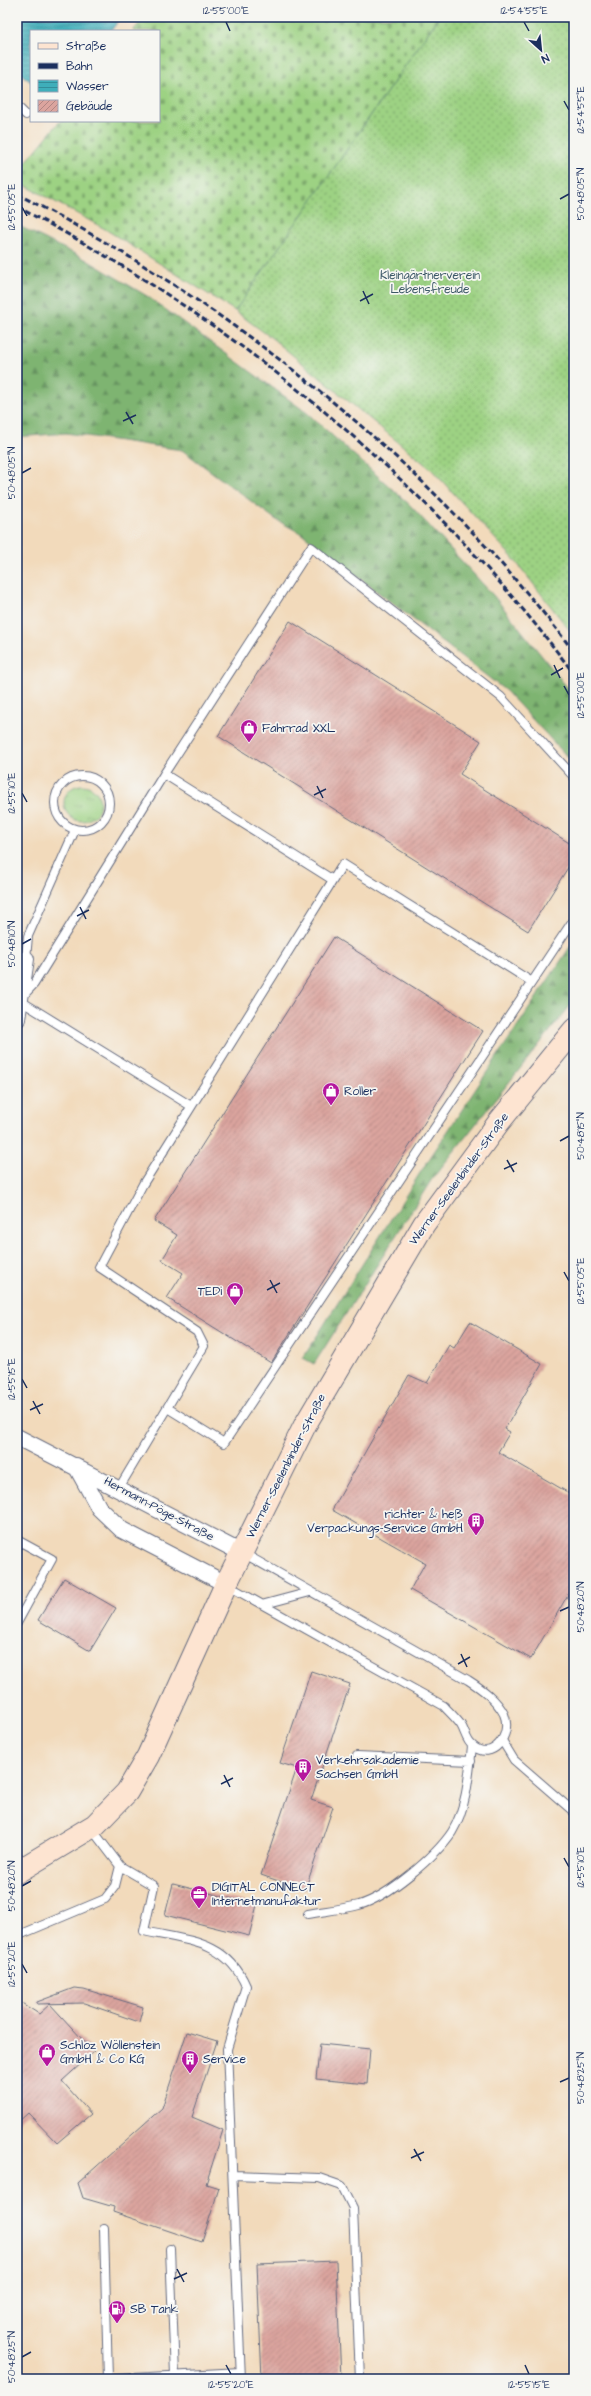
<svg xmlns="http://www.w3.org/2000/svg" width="591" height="2396" viewBox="0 0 591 2396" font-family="'Architects Daughter',sans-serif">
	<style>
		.grass { fill: url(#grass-tufts); stroke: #5c8070 }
		.forest { fill: url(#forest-firs); stroke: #4c7268 }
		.cemetery { fill: url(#cemetery-stones); stroke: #5c8070 }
		.garden { fill: url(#garden-dots); stroke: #5c8070 }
		.water { fill: url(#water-rules); stroke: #2d6e8c }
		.building { fill: url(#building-hatch) }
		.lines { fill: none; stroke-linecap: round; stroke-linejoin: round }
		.service-casing { stroke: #666b7f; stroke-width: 10 }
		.minor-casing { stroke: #666b7f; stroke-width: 18 }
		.secondary-casing { stroke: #666b7f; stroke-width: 24 }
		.service { stroke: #fff; stroke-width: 8 }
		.minor { stroke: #fff; stroke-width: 16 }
		.secondary { stroke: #fde4d1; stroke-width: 22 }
		.rail { stroke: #1b2f5e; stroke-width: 3; stroke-dasharray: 6 3; stroke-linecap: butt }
		.ticks { fill: none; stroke: #1b2f5e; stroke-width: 1.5 }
		.labels { text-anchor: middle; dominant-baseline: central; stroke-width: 3.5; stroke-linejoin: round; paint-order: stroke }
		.park-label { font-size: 12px; fill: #3c5867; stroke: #f6f6f2 }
		.poi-label { font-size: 12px; fill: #1b2f5e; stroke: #f6f6f2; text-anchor: start }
		.street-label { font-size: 12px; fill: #1b2f5e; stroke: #f6f6f2 }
		.neatline { fill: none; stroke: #1b2f5e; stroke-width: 1.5 }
		.ticks-label { font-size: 10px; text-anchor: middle; fill: #1b2f5e }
	</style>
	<defs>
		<pattern id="grass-tufts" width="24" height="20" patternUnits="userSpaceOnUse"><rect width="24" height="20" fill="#9dd283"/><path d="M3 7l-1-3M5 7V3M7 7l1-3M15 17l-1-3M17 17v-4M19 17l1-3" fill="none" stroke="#7fab6e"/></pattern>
		<pattern id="forest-firs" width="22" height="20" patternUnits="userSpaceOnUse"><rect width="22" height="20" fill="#7eb471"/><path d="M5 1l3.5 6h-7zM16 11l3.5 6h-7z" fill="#669360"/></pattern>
		<pattern id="cemetery-stones" width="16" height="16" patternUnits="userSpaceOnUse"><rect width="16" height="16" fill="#9dd283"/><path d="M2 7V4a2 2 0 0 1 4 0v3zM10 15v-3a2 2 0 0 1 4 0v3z" fill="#7fab6e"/></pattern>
		<pattern id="garden-dots" width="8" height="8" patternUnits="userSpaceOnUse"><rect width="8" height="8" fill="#9dd283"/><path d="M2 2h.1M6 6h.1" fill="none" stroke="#7fab6e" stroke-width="1.8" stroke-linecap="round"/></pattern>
		<pattern id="water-rules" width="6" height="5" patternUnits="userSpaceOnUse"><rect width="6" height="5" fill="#3faeba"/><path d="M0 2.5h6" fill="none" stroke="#348e9a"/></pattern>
		<pattern id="building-hatch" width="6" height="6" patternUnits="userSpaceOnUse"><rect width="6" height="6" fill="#dba49e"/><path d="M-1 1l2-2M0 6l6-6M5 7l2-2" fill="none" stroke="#b18684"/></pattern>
	</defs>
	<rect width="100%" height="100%" fill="#f6f6f2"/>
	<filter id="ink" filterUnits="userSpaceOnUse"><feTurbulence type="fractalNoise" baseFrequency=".025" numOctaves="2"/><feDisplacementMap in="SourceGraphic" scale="8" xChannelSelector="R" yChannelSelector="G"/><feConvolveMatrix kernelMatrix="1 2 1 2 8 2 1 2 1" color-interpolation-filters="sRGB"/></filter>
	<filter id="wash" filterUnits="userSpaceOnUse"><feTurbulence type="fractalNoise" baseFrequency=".012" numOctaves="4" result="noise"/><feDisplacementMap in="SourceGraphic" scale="16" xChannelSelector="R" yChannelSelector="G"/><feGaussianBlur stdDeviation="0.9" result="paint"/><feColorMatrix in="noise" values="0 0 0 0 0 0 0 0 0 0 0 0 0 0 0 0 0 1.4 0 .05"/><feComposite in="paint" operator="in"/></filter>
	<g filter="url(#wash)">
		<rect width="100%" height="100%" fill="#f2dabb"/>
		<!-- grass -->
		<path class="grass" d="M64 803a18 18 0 1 1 36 0a18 18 0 1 1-36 0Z"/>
		<!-- forest -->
		<path class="forest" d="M17,225L85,259L147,296L306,412L410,505L493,595L574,696V764L506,691L304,535L275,519L182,450L66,433L17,437Z
			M574,941V1001L432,1179L314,1364L303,1358L420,1173Z"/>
		<!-- cemetery -->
		<path class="cemetery" d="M145,17H439L235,311L105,229L17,181V173L60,121H159V31H133Z"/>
		<!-- garden -->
		<path class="garden" d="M439,17H574V636L513,558L432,470L273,339L235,311Z"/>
		<!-- water -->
		<path class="water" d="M17,17H121L111,31H31V82L17,71Z"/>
		<g id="blocks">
			<!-- building -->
			<path class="building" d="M290,621L481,741L460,774L574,846V858L528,931L218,736Z
				M334,937L483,1031L271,1363L167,1298L183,1273L162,1260L177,1235L154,1221Z
				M470,1322L542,1364L505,1429L510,1432L498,1452L574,1496V1584L531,1659L410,1590L425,1563L332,1510L409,1375L427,1383L449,1345L454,1348Z
				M64,1578L116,1608L90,1651L38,1620Z
				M311,1671L350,1684L311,1800L333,1807L305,1890L261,1875L297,1768L280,1763Z
				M173,1884L257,1905L249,1936L165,1915Z
				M74,1988L84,1989L143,2007L139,2022L84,2003L37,2004V2002Z
				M17,2000L39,2014L50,2004L94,2052L62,2081L91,2114L57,2143L28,2113L17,2123Z
				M187,2032L217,2041L192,2117L223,2130L206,2184L219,2188L202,2242L113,2212L114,2207L83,2198L78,2183L162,2108Z
				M320,2044L370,2049L367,2084L316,2079Z
				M336,2261L341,2379H262L257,2264Z"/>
		</g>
	</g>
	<g filter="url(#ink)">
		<use href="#blocks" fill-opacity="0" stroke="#666b7f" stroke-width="1"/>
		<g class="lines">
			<!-- service casing -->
			<g class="service-casing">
				<path id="service" d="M17,106L26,115
					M164,774L333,880
					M55 803a27 27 0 1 1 54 0a27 27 0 1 1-54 0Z
					M26,959L28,936L75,830
					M532,982L574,919
					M191,1106L19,1000L34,984L164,774L311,547L501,697L574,777
					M119,1488L204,1346L197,1332L99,1267L143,1184L343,864L532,982L224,1443L169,1409
					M17,1540L52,1559L17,1623
					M227,1585L444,1706C449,1712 456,1718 461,1725C465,1731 466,1741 473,1746C492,1762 513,1735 504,1714C496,1699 482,1689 468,1680L243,1553
					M265,1604L310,1592
					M503,1742L514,1760L574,1812
					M357,1756L471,1761
					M91,1828L120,1866L154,1886L144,1931C187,1941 226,1940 246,1986L227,2049L241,2379
					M308,1914C325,1911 343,1909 359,1905C388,1897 436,1856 452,1832C467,1807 469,1774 472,1746
					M17,1936L105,1899L115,1886L120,1866
					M233,2175L319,2178L342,2186L353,2208L360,2379
					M104,2229L108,2379
					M170,2249L175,2375
					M115,2379L240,2372"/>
			</g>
			<!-- minor casing -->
			<g class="minor-casing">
				<path id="minor" d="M17,1019L26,959
					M17,1437L242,1553
					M76,1466L99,1508L122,1530L226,1584"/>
			</g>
			<!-- secondary casing -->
			<g class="secondary-casing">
				<path id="secondary" d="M17,1872L95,1825L127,1792L148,1756L226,1584L305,1425L424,1224L499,1122L574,1030"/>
			</g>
			<!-- service -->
			<use href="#service" class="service"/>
			<!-- minor -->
			<use href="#minor" class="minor"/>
			<!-- secondary -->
			<use href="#secondary" class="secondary"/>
			<!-- rail -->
			<path class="rail" d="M17,194C227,301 432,463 574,652
				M17,207C230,316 431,482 574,674"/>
		</g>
	</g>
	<!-- ticks -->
	<path class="ticks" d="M226,22L230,31M524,22L529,31M564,101L569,110M560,199L569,194M22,207L27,216M363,291L369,304M360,301L373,294M126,412L133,424M123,421L136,415M22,473L31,468M554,665L560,678M551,675L563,668M564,686L569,695M317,786L323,798M22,793L27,802M314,795L326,789M80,907L86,919M77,916L89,910M22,944L31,939M560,1141L569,1136M507,1160L514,1172M504,1169L517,1163M564,1272L569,1281M270,1280L277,1293M267,1290L280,1283M22,1379L27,1388M33,1401L40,1414M30,1410L43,1404M560,1611L569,1607M461,1654L467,1667M458,1664L470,1657M224,1775L230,1787M221,1784L233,1778M564,1858L569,1867M22,1886L31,1881M22,1964L27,1973M560,2082L569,2078M414,2149L421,2161M411,2158L424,2152M177,2269L184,2282M174,2279L187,2273M22,2357L31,2352M226,2365L231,2374M525,2365L529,2374"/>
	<!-- icons -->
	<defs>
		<g id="shop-pin" transform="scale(0.9)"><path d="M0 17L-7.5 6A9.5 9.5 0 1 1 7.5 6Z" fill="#b5179e" stroke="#f6f6f2"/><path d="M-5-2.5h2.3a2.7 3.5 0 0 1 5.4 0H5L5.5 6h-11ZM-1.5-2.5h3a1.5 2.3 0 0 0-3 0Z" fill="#fff"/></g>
		<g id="building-pin" transform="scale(0.9)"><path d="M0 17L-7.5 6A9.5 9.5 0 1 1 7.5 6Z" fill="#b5179e" stroke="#f6f6f2"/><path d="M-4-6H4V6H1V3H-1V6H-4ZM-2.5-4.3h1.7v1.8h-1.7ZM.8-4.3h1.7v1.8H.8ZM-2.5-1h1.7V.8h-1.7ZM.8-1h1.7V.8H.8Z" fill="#fff"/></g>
		<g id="office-pin" transform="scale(0.9)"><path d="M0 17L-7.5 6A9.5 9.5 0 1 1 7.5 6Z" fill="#b5179e" stroke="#f6f6f2"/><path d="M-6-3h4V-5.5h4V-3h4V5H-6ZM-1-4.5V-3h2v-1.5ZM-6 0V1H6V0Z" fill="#fff"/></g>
		<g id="fuel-pin" transform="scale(0.9)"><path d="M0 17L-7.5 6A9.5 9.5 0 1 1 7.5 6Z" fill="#b5179e" stroke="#f6f6f2"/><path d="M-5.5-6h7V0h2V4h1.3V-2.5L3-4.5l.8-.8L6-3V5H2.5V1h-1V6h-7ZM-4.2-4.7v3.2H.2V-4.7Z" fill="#fff"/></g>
	</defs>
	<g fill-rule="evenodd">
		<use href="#shop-pin" x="249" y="728"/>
		<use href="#shop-pin" x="331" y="1091"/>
		<use href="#shop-pin" x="235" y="1291"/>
		<use href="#building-pin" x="476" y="1521"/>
		<use href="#building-pin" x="303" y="1767"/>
		<use href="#office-pin" x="199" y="1894"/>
		<use href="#shop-pin" x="47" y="2052"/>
		<use href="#building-pin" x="190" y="2059"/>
		<use href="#fuel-pin" x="117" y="2309"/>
	</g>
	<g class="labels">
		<!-- park labels -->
		<g class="park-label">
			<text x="430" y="275">Kleingärtnerverein<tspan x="430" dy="14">Lebensfreude</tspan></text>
		</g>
		<!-- poi labels -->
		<g class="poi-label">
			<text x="262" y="728">Fahrrad XXL</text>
			<text x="344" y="1091">Roller</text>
			<text x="222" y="1291" text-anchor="end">TEDi</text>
			<text x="463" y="1514" text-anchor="end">richter &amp; heß<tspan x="463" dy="14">Verpackungs-Service GmbH</tspan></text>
			<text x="316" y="1760">Verkehrsakademie<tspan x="316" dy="14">Sachsen GmbH</tspan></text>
			<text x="212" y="1887">DIGITAL CONNECT<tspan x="212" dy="14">Internetmanufaktur</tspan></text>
			<text x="60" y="2045">Schloz Wöllenstein<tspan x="60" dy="14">GmbH &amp; Co KG</tspan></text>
			<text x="203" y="2059">Service</text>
			<text x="130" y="2309">SB Tank</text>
		</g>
		<!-- street labels -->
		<g class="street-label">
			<text transform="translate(459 1179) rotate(-54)">Werner-Seelenbinder-Straße</text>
			<text transform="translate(286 1466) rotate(-63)">Werner-Seelenbinder-Straße</text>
			<text transform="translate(159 1509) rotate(28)">Hermann-Pöge-Straße</text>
		</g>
	</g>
	<!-- margin -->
	<rect width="591" height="2396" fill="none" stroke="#f6f6f2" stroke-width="44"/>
	<!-- legend -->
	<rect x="30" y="30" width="130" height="92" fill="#f6f6f2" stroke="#9ea6b7"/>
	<rect x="38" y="43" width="20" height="6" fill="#fde4d1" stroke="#9ea6b7"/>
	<text x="66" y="50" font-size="12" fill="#1b2f5e">Straße</text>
	<rect x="38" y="63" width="20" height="6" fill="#1b2f5e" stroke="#9ea6b7"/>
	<text x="66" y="70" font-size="12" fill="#1b2f5e">Bahn</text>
	<rect x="38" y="80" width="20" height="12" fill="url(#water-rules)" stroke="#9ea6b7"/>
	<text x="66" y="90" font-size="12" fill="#1b2f5e">Wasser</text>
	<rect x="38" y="100" width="20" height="12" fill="url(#building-hatch)" stroke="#9ea6b7"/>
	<text x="66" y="110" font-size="12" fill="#1b2f5e">Gebäude</text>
	<!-- north arrow -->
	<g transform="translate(541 50) rotate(153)" stroke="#f6f6f2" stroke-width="3" paint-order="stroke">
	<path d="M0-3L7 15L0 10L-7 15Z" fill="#1b2f5e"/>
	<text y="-6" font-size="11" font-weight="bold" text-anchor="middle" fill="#1b2f5e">N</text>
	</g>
	<rect x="22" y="22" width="547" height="2352" class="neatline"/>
	<g class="ticks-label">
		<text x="226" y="14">12°55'00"E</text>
		<text x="524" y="14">12°54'55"E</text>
		<text transform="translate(580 110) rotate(-90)" y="4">12°54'55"E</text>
		<text transform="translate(580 194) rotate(-90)" y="4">50°48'05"N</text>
		<text transform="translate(11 207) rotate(-90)" y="4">12°55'05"E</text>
		<text transform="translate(11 473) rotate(-90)" y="4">50°48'05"N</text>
		<text transform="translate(580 695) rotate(-90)" y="4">12°55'00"E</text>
		<text transform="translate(11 793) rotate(-90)" y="4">12°55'10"E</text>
		<text transform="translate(11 944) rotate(-90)" y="4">50°48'10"N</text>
		<text transform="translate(580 1136) rotate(-90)" y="4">50°48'15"N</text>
		<text transform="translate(580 1281) rotate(-90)" y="4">12°55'05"E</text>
		<text transform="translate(11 1379) rotate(-90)" y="4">12°55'15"E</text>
		<text transform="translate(580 1607) rotate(-90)" y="4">50°48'20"N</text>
		<text transform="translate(580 1867) rotate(-90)" y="4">12°55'10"E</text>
		<text transform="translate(11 1886) rotate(-90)" y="4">50°48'20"N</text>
		<text transform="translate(11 1964) rotate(-90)" y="4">12°55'20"E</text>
		<text transform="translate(580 2078) rotate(-90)" y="4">50°48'25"N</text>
		<text transform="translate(11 2357) rotate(-90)" y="4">50°48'25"N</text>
		<text x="231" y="2388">12°55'20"E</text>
		<text x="529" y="2388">12°55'15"E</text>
	</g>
</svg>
